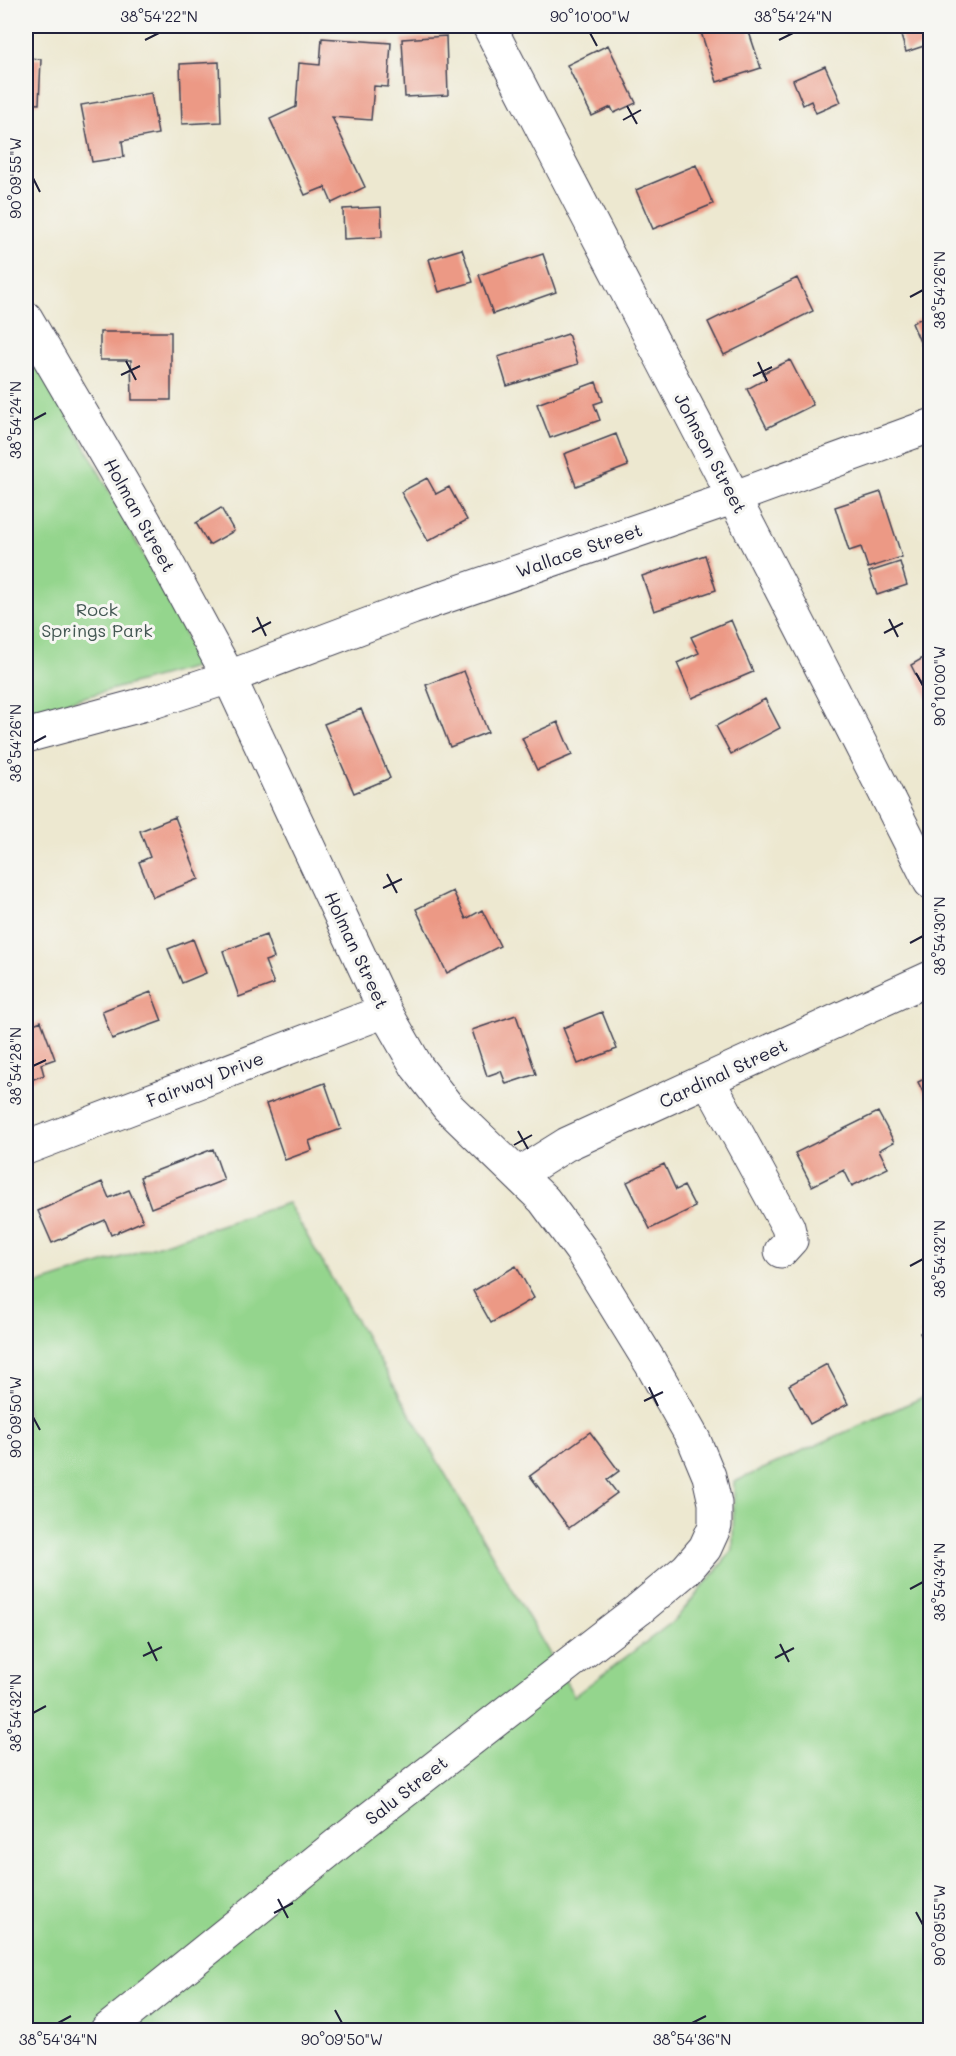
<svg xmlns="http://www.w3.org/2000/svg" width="956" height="2056" viewBox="0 0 956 2056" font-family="Mali,sans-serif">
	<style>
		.green { fill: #94d58d; stroke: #5b7c64; stroke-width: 1.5 }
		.building { fill: #ec9985 }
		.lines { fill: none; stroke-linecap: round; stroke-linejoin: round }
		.minor-casing { stroke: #404051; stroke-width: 35 }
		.minor { stroke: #fff; stroke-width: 33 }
		.ticks { fill: none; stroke: #22223b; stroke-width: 2 }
		.labels { text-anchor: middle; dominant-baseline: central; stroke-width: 6; stroke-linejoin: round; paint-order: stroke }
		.street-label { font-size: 18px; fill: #22223b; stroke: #f6f6f2 }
		.park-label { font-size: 18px; fill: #445854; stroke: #f6f6f2 }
		.neatline { fill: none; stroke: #22223b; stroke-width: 2 }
		.ticks-label { font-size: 15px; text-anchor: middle; fill: #22223b }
	</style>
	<rect width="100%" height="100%" fill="#f6f6f2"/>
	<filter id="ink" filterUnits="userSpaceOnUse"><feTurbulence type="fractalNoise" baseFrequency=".0167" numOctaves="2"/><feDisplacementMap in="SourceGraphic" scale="12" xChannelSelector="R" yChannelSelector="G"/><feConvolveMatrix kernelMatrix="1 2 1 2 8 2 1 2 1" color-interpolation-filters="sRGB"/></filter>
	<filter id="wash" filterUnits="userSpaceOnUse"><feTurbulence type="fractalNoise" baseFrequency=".008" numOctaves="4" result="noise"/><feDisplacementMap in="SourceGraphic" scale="24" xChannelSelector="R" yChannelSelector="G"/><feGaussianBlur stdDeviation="1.35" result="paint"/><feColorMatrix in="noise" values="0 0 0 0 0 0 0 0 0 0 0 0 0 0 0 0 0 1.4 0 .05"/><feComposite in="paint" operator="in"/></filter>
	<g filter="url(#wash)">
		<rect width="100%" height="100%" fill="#ede8d0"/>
		<!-- green -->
		<path class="green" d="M26,348L71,420L180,623L198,666L26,713Z
			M288,1203L574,1696L675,1620L733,1550L734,1482L930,1394V2030H26V1288Z"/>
		<g id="blocks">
			<!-- building -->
			<path class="building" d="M699,26H747L761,68L717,82Z
				M898,26H930V44L906,52Z
				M446,36L448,95L405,97L402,39Z
				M322,38L391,43L388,87L374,86L371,120L332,117L365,187L332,203L325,187L305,195L270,119L296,107L299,63L320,65Z
				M608,45L636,103L614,113L611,107L592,116L567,65Z
				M26,58L41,59L39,104L26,103Z
				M219,62L221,122L182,124L180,64Z
				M825,66L841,102L816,113L811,101L803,105L793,80Z
				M151,93L158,134L122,141L124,157L92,162L81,105Z
				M696,165L713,204L653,229L636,190Z
				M381,207L382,237L344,239L343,209Z
				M462,249L473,282L439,292L429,259Z
				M543,254L556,292L493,314L479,275Z
				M797,278L813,311L724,355L708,322Z
				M930,314V365L912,323Z
				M100,332H171V400H132L131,360H100Z
				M568,334L578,364L507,386L498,357Z
				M790,360L813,405L767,428L747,389L766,379L763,373Z
				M596,382L603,401L594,404L600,420L550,438L537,404Z
				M616,434L628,466L576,486L564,454Z
				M427,478L436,494L449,487L467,520L428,541L401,492Z
				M881,492L902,557L868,568L861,547L849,551L835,507Z
				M221,508L234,531L209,545L196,523Z
				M705,555L716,590L654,611L642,576Z
				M900,562L907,585L877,595L869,572Z
				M731,620L753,672L692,698L677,663L699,653L691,637Z
				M930,654V703L911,665Z
				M464,671L488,732L450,747L426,685Z
				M765,699L780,728L731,754L716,726Z
				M361,709L390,778L354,793L324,724Z
				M558,722L572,755L537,770L522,738Z
				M175,817L199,879L153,897L139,862L150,857L140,831Z
				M453,891L466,919L482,910L500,946L447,973L416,909Z
				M266,935L274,958L265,961L274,984L239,997L223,951Z
				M193,939L206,973L182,983L168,949Z
				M151,992L162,1021L112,1039L102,1011Z
				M602,1012L617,1049L578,1064L563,1028Z
				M516,1015L536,1074L506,1084L501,1071L487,1076L472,1030Z
				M41,1021L55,1059L41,1064L44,1075L26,1082V1027Z
				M930,1076V1106L918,1082Z
				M325,1083L341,1129L309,1141L312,1150L285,1160L266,1104Z
				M878,1112L894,1142L879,1150L888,1168L852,1186L844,1170L812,1186L795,1153Z
				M213,1149L224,1180L151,1208L140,1177Z
				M664,1164L676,1190L684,1186L695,1207L650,1229L627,1182Z
				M102,1182L109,1198L129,1190L143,1221L111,1235L105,1220L52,1243L38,1211Z
				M516,1266L534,1298L491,1323L473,1291Z
				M930,1327V1353L920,1333Z
				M827,1364L848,1404L810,1424L789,1385Z
				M590,1432L619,1471L607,1480L617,1493L569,1528L530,1476Z"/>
		</g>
	</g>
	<g filter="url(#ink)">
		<use href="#blocks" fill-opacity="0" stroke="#404051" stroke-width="1.5"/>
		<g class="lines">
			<!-- minor casing -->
			<g class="minor-casing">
				<path id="minor" d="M489,26C636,311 787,595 930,882
					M26,318L145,522L229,677L385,1011L417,1067L448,1107L544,1200L581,1250L650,1362L694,1440L709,1476L715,1503V1526L705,1548L687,1569L638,1610L365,1822L107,2030
					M26,736L156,701L229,677L412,608L735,497L930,426
					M708,1080L788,1227L791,1240L781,1251
					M26,1148L385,1011
					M519,1174L567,1144L930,978"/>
			</g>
			<!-- minor -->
			<use href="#minor" class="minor"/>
		</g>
	</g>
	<!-- ticks -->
	<path class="ticks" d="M590,33L597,46M145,40L159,33M779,40L793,33M627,106L637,124M623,120L641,110M33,178L40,192M910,297L923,290M126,361L136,380M758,362L767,381M121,375L140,366M753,376L772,367M33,420L46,413M257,617L266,636M889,619L898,637M252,632L271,622M884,633L903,623M916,673L923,686M33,743L46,736M387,874L397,893M383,888L402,879M910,943L923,936M33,1066L46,1060M518,1131L528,1149M514,1145L532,1135M910,1266L923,1259M649,1387L658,1406M644,1401L663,1392M33,1417L40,1430M910,1589L923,1582M148,1642L157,1661M780,1644L789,1662M143,1656L162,1647M775,1658L794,1648M33,1713L46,1706M278,1899L288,1918M916,1912L923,1925M274,1913L293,1903M335,2010L342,2023M58,2023L71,2016M692,2023L706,2016"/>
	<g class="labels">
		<!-- street labels -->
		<g class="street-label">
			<text transform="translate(711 453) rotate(62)">Johnson Street</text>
			<text transform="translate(140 515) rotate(61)">Holman Street</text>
			<text transform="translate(579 550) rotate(-19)">Wallace Street</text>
			<text transform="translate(357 950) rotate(65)">Holman Street</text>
			<text transform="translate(723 1073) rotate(-25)">Cardinal Street</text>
			<text transform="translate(205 1079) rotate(-21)">Fairway Drive</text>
			<text transform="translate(406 1790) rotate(-38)">Salu Street</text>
		</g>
		<!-- park labels -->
		<g class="park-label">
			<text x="97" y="609">Rock<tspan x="97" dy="21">Springs Park</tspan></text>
		</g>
	</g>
	<!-- margin -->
	<rect width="956" height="2056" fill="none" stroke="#f6f6f2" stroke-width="66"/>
	<rect x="33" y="33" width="890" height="1990" class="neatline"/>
	<g class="ticks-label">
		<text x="159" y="22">38°54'22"N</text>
		<text x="590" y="22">90°10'00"W</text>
		<text x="793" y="22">38°54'24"N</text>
		<text transform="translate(16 178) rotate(-90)" y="5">90°09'55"W</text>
		<text transform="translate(940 290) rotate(-90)" y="5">38°54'26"N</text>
		<text transform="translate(16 420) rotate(-90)" y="5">38°54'24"N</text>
		<text transform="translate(940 686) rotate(-90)" y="5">90°10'00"W</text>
		<text transform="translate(16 743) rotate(-90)" y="5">38°54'26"N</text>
		<text transform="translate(940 936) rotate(-90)" y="5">38°54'30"N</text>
		<text transform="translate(16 1066) rotate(-90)" y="5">38°54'28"N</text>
		<text transform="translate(940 1259) rotate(-90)" y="5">38°54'32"N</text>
		<text transform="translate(16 1417) rotate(-90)" y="5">90°09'50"W</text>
		<text transform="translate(940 1582) rotate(-90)" y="5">38°54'34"N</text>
		<text transform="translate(16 1713) rotate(-90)" y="5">38°54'32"N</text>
		<text transform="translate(940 1925) rotate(-90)" y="5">90°09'55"W</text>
		<text x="58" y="2045">38°54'34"N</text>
		<text x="342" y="2045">90°09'50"W</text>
		<text x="692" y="2045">38°54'36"N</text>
	</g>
</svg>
